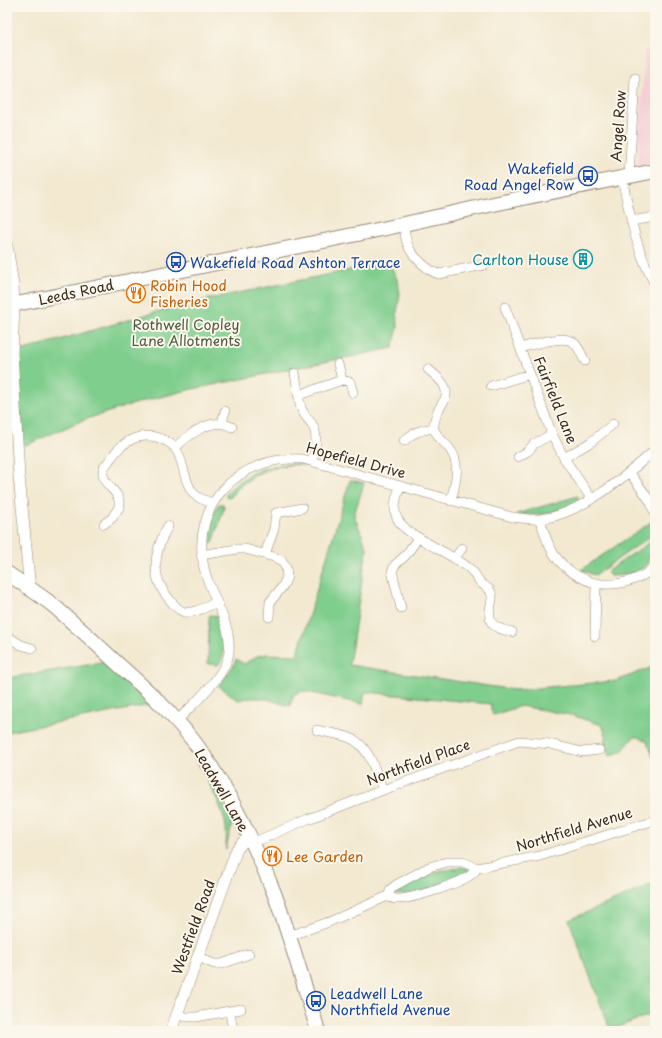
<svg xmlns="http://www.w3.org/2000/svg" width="662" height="1038" viewBox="0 0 662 1038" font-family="'Playpen Sans',sans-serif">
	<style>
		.built { fill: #f6cfd7 }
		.green { fill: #80ce8e; stroke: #5e7c56 }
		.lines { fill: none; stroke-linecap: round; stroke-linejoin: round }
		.minor-casing { stroke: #978a78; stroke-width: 10 }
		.tertiary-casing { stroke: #978a78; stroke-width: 12 }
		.primary-casing { stroke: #978a78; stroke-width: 16 }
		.minor { stroke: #fff; stroke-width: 9 }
		.tertiary { stroke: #fff; stroke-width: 11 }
		.primary { stroke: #fff; stroke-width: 14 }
		.labels { text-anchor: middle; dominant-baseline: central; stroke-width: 4; stroke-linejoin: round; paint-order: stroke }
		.street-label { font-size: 14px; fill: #3b2a1e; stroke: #fbf7ec }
		.transit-label { font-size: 14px; fill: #164399; stroke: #fbf7ec; text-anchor: start }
		.culture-label { font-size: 14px; fill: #0d838f; stroke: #fbf7ec; text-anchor: end }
		.food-label { font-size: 14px; fill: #c56008; stroke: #fbf7ec; text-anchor: start }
		.park-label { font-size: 14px; fill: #505b40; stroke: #fbf7ec }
	</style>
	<rect width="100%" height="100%" fill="#fbf7ec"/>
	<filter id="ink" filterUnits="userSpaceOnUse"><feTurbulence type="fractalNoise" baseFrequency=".025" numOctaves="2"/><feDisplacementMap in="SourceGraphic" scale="8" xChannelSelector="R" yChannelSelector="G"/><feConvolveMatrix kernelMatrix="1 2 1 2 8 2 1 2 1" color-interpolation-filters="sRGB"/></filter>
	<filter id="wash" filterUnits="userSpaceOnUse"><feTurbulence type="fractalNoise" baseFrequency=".012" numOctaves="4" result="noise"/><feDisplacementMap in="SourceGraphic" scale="16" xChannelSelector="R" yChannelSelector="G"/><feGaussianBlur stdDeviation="0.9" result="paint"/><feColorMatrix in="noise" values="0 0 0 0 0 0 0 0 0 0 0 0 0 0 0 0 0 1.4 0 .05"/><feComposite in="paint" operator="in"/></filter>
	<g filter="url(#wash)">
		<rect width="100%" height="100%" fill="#f3e9d1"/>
		<!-- built -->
		<path class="built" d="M645,50L655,51V163L637,167Z"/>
		<!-- green -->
		<path class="green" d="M389,262L397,279L400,294L397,312L398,327L393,348L188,390L140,402L83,420L24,446L19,399L17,352L180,305Z
			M302,463L343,474C330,471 317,467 304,465C276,462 246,475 230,498L226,497C226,492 230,490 233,487C254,467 274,465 302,463Z
			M350,480L364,483L354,515L367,548L349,665L515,690L616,681L655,666V757H653L647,741L635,736L622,751L610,756L604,739L607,738L602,725L571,715L521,706L493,715L491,710V704L365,692L363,704L303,691L294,694L290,706C269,700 260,695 238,700L219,686L234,665L236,659L244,664L257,656L267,654L297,655Z
			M578,496V500C565,515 533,516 516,514Z
			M220,504H223L224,508L213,543L211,544C202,532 213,517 218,505Z
			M651,522L654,534L595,575L581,570Z
			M650,542L653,546L646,566C635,573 623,576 610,576L607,573L609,570Z
			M210,615L216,616C224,630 229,652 218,665L208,664L209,618Z
			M106,662L151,705L7,732V678Z
			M190,749L211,781L231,819L232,824L226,849C226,840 227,831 225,822C220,800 201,769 190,749Z
			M460,867L468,868L470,872C453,880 413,898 396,894V890L406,882C419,883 428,874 440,871C447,869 453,870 460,867Z
			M655,883V1013L610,1030L569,920Z"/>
	</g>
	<g filter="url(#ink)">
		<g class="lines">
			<!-- minor casing -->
			<g class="minor-casing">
				<path id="minor" d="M629,176L635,78
					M622,178C630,215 636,251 655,284
					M631,221L655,217
					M403,224C405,231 405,239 408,245C411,255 429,272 439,274L484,265
					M505,307L552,434L564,458L591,498
					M520,348C532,345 563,334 573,342C579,346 581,355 585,361
					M338,364L342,380L350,382L353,393
					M428,369C437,377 452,387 444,401C440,407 436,412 435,420C434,423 433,426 434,429C437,437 444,442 449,448C462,464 455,484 451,501
					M295,373C297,384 298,397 301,408C304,415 307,418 312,424C319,435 315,449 312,461
					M491,386L530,374
					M299,395L342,380
					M222,423L225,411
					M7,425L16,423
					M404,441C413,432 421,430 434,428
					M176,447C187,436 207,421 223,424C226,424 229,426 232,427
					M518,457L528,451L534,444L552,434
					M564,458L591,442L613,424
					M630,473L650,501L655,513
					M400,486C397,496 392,508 397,518C405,537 455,554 471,570C476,574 477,580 482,584C486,587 489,588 491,592C493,597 492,600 491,604C486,625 494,628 512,632
					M540,519C545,536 550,553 563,565C571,573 584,580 595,583C613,587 647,581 655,563
					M104,524L112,518L120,506C119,504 119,500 118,497C114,489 104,484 103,474C102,469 106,465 109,461C122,440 143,429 166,441C186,450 180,478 194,494C199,499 206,501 213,503
					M168,526C154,551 149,577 170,600C173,604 178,610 184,612C194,614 207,607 216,602
					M265,554L274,529L276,513L302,508
					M201,555L237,549H245L274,557L282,561L286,568L287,577L283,586L270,602L269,617
					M455,558L462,548
					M401,608L392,571L395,565L406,555L418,538
					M7,636L21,645L32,648
					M595,636L596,583
					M177,721C193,704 227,675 229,652C232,622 210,596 204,568C190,504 240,455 303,459L512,517C521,518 530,520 540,519C580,515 626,476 655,450
					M317,730C328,733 340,734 350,738C370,746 375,772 383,790
					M252,843L308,819L383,790L519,741L550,744L582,752L599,750
					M388,896C391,898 393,899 397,899C412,899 463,883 473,873C475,871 476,870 477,868
					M289,936L329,922L388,896L391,889L396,885L429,867L447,862H463L477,868L540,856L655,820
					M198,957L214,964H222L249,954
					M230,1012L233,1031
					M176,1014L186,1017H196L241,1009"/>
			</g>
			<!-- tertiary casing -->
			<g class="tertiary-casing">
				<path id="tertiary" d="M7,246L13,285L14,305L12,353L19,476L30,589
					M171,1031L237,849L243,842L251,839"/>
			</g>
			<!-- primary casing -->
			<g class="primary-casing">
				<path id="primary" d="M7,306L382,229L498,203L655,171
					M7,573C23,584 39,594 54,606C76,625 98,645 119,665C154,696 188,728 212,768C237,807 257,850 274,893C291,938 304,985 318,1031"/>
			</g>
			<!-- minor -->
			<use href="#minor" class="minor"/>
			<!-- tertiary -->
			<use href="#tertiary" class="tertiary"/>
			<!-- primary -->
			<use href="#primary" class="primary"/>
		</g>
	</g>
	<!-- icons -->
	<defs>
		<g id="bus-ring" transform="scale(1)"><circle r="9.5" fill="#fbf7ec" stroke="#1a4fb4" stroke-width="1.5"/><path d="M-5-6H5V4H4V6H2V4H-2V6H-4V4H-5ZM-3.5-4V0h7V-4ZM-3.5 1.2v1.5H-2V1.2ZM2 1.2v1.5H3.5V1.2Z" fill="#1a4fb4"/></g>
		<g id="building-ring" transform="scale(1)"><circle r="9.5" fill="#fbf7ec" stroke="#0f9aa8" stroke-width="1.5"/><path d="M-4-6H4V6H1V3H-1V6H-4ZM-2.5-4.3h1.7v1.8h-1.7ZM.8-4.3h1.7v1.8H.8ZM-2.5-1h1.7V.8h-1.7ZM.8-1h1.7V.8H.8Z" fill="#0f9aa8"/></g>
		<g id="restaurant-ring" transform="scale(1)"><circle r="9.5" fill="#fbf7ec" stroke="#e8710a" stroke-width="1.5"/><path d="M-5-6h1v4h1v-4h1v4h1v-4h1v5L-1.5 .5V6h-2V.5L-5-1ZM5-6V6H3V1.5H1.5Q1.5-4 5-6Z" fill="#e8710a"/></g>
	</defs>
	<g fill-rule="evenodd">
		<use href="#bus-ring" x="588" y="176"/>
		<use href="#building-ring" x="583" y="259"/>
		<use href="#bus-ring" x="176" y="262"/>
		<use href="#restaurant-ring" x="136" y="293"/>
		<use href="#restaurant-ring" x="272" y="856"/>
		<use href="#bus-ring" x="316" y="1001"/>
	</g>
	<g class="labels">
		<!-- street labels -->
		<g class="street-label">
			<text transform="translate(618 126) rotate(-86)">Angel Row</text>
			<text transform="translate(76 292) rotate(-12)">Leeds Road</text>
			<text transform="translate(556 400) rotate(68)">Fairfield Lane</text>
			<text transform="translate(356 460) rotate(15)">Hopefield Drive</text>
			<text transform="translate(418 762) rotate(-20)">Northfield Place</text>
			<text transform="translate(222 790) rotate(60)">Leadwell Lane</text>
			<text transform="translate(574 829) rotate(-17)">Northfield Avenue</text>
			<text transform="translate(193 927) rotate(-70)">Westfield Road</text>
		</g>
		<!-- transit labels -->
		<g class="transit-label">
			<text x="574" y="168" text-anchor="end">Wakefield<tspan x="574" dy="16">Road Angel Row</tspan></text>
			<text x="190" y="262">Wakefield Road Ashton Terrace</text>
			<text x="330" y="993">Leadwell Lane<tspan x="330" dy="16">Northfield Avenue</tspan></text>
		</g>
		<!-- culture labels -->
		<g class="culture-label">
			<text x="569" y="259">Carlton House</text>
		</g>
		<!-- food labels -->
		<g class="food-label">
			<text x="150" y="285">Robin Hood<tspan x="150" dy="16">Fisheries</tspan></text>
			<text x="286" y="856">Lee Garden</text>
		</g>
		<!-- park labels -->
		<g class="park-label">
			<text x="186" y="324">Rothwell Copley<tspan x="186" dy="16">Lane Allotments</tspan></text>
		</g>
	</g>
	<!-- margin -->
	<rect width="662" height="1038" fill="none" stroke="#fbf7ec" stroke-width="24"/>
</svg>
